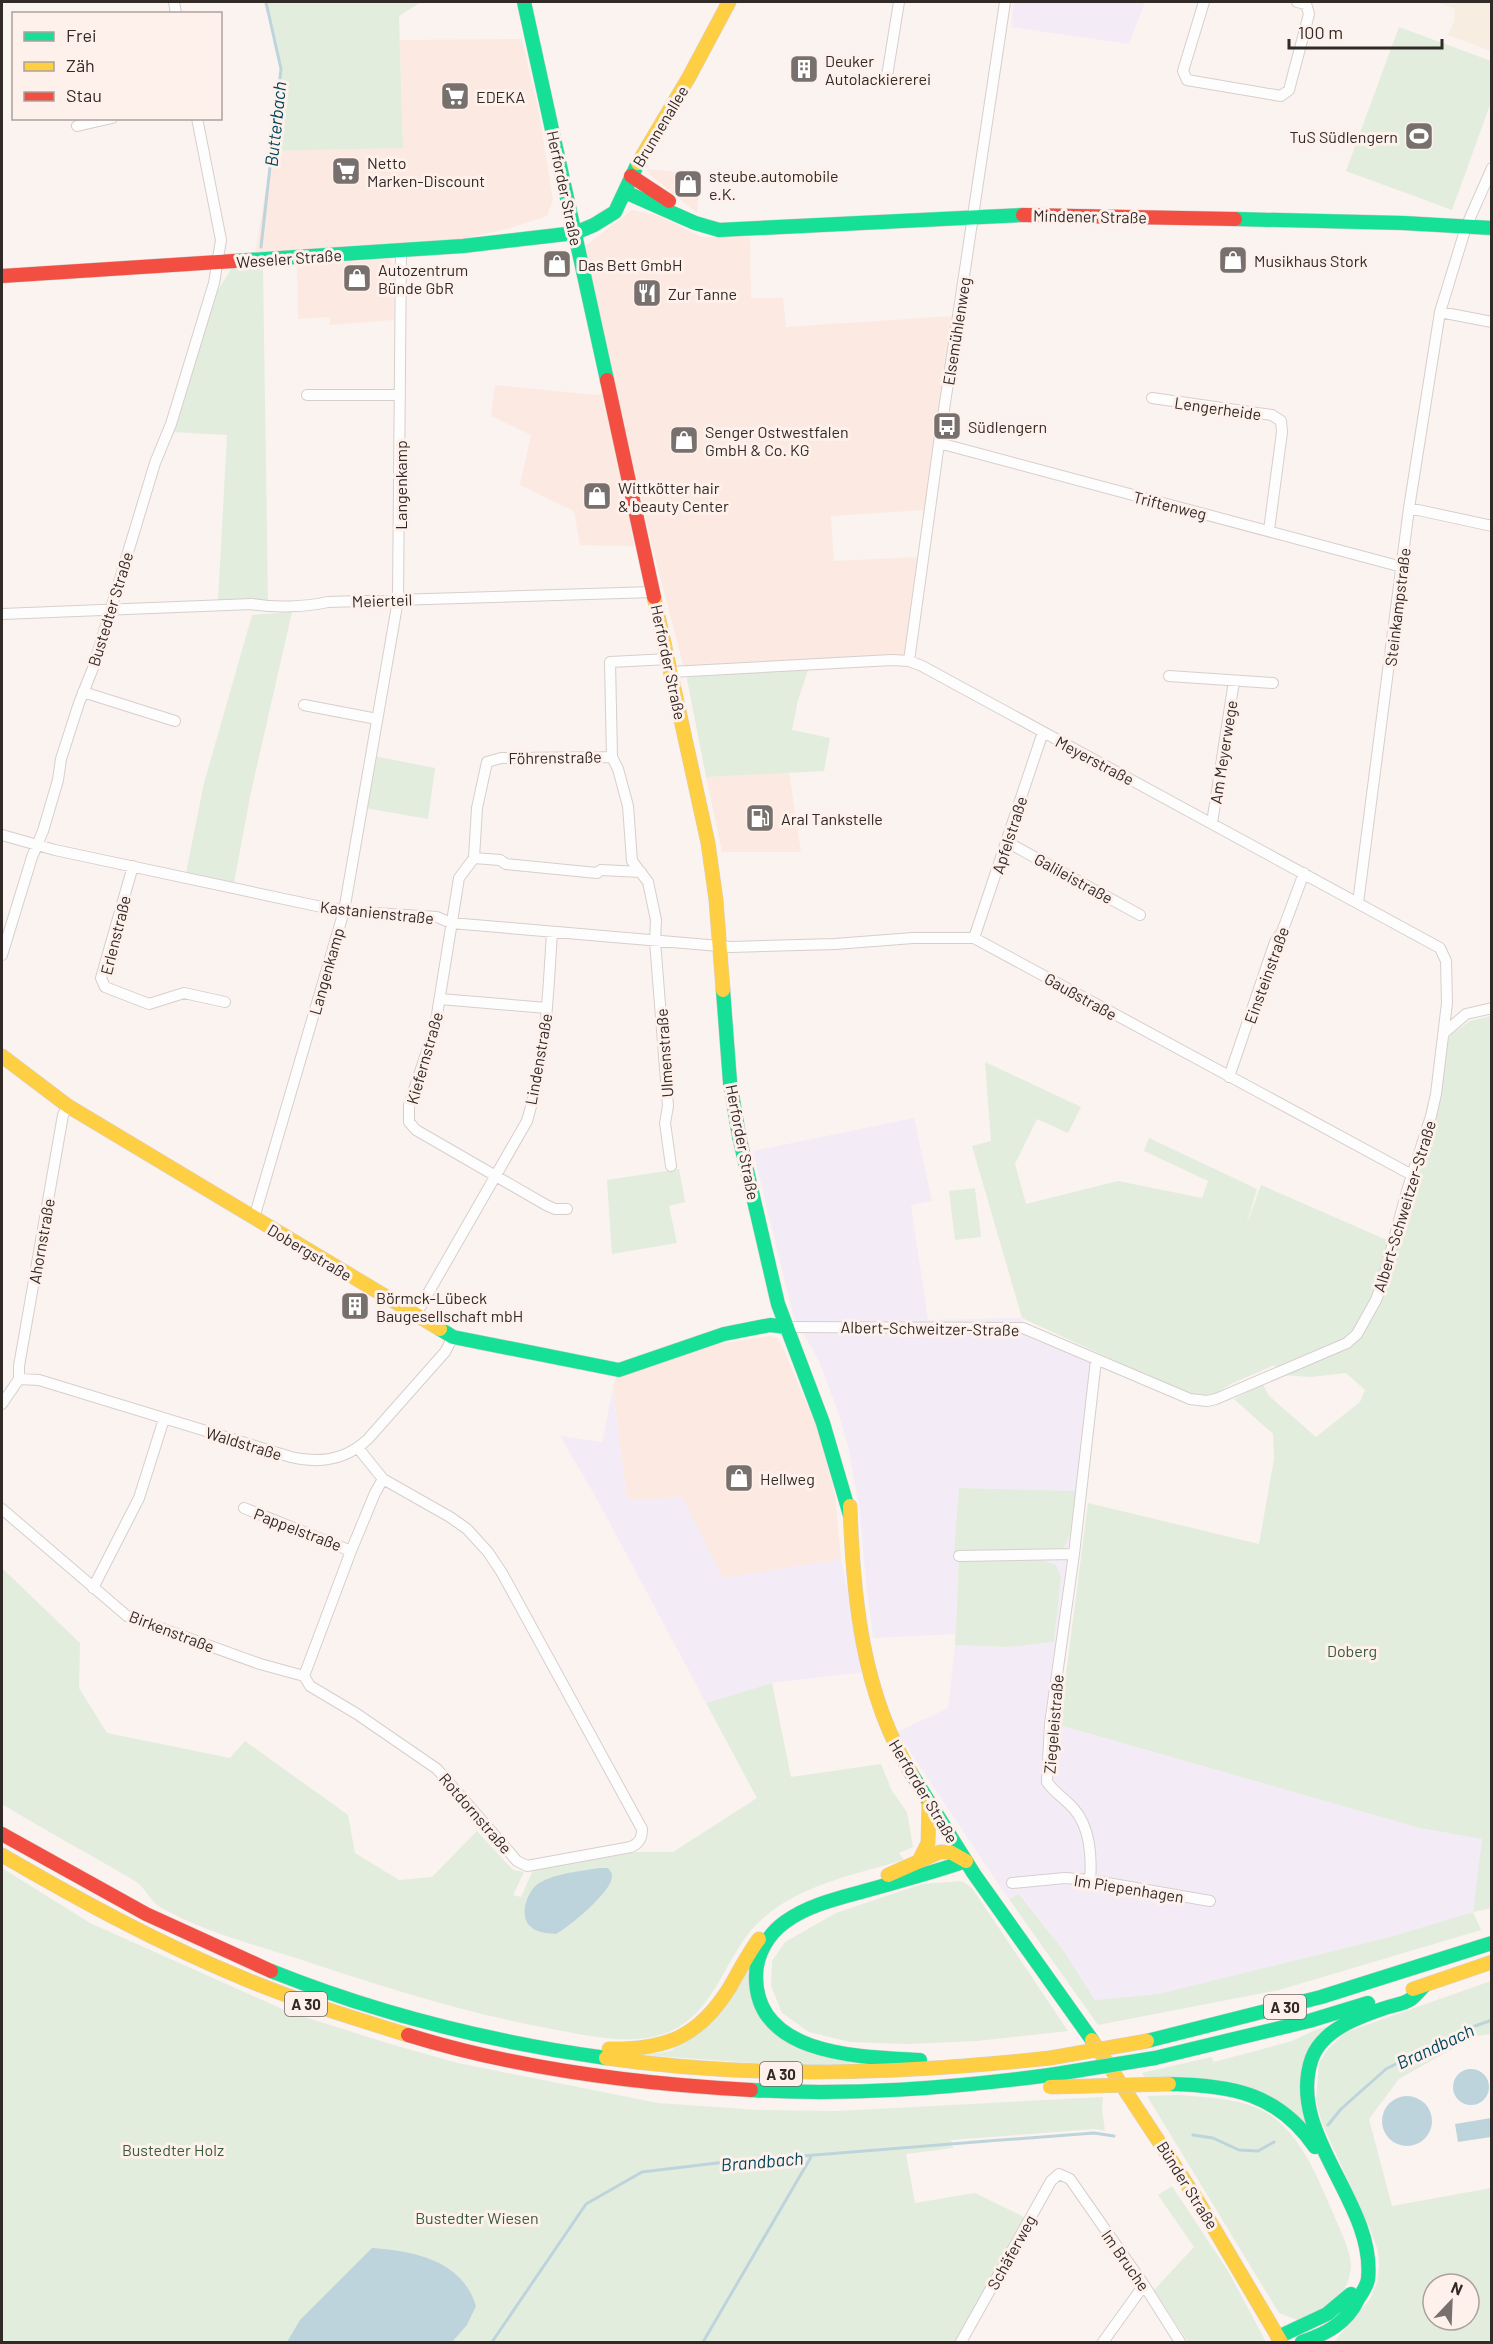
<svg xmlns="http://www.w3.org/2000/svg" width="1493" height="2344" viewBox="0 0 1493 2344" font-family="Barlow,sans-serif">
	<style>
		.built { fill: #fce9e1 }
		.industrial { fill: #f3ecf7 }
		.education { fill: #f7eee1 }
		.green { fill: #e2edde; fill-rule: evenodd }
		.water { fill: #bed4dc }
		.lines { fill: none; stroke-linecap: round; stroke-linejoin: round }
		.stream { stroke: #bed4dc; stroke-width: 3 }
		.street-casing { stroke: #d6cfcc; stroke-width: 12 }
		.fast-casing { stroke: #d6cfcc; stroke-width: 15 }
		.slow-casing { stroke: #d6cfcc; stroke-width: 15 }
		.jam-casing { stroke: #d6cfcc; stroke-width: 15 }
		.street { stroke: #fefdfd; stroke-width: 10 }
		.fast { stroke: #16e098; stroke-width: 14 }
		.slow { stroke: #ffcf43; stroke-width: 14 }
		.jam { stroke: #f24e42; stroke-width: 14 }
		.fast-bridge-casing { stroke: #d6cfcc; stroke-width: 15; stroke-linecap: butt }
		.slow-bridge-casing { stroke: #d6cfcc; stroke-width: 15; stroke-linecap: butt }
		.fast-bridge { stroke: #16e098; stroke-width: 14 }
		.slow-bridge { stroke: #ffcf43; stroke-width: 14 }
		.labels { text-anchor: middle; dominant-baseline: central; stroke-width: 6; stroke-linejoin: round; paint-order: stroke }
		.shield { fill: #fef1ec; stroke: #6f6662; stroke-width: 1.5 }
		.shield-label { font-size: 15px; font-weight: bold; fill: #322a27 }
		.poi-label { font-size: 16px; fill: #322a27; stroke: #fef1ec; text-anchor: start }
		.street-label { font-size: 16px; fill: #322a27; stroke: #fef1ec }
		.park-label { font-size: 16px; fill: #365c3a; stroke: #fef1ec }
		.water-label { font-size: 18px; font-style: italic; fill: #00485d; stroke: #fef1ec }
	</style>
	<rect width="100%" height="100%" fill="#faf3f0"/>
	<!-- built -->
	<path class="built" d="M522,39L539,113L553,200L547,216L510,228L453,241L255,254L272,151L403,148L400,40Z
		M647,169L700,174L697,213L649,174Z
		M632,210L660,216L701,237H750L751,298H783L786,327L954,316L926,510L831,516L834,561L919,557L904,659L810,660L808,670L690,676L687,679L652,546L584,247Z
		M389,259L394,266V320L330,325V317L298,319L297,265Z
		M495,385L596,395L605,393L634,546L580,545L574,511L520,485L531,435L491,416Z
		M789,772L801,852H722L706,777Z
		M771,1336L777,1338L783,1347L819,1434L835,1495L841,1559L723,1578L683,1498L627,1500L613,1388L616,1375L705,1346Z"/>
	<!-- industrial -->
	<path class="industrial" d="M1014,2H1145L1129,44L1011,27Z
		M914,1118L932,1201L911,1205L928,1320L1022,1318L1024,1333L1100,1365L1068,1643L1056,1724L1420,1828L1482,1839L1473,1912L1390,1937L1158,1994L1095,2000L1063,1950L1020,1894L1009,1899L1001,1888L897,1732L948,1708L955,1645L1008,1647L1054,1642L1061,1577L959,1559L955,1634L873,1638L865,1572L859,1507L848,1447L838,1412L819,1361L793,1315L753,1151Z
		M613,1388L627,1500L683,1498L723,1578L841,1559L864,1672L772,1683L706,1703L598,1501L560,1436L602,1442Z"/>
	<!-- education -->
	<path class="education" d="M1437,2H1491V51L1448,35L1454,21L1455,9Z"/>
	<!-- green -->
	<path class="green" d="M270,2H421L399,16L403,148L272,151L282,68L264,3Z
		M1399,27L1491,61V102L1452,210L1346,171Z
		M231,269H263L268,600L218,601L227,435L172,432L215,295Z
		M292,612L251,792L234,883L186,873L204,783L252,615Z
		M808,670L798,700L792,730L830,738L824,771L706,777L687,679L690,676Z
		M374,756L435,768L428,819L365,808Z
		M1491,1016L1492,1908L1473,1912L1481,1930L1279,1990L1098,2025L1009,1899L1019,1894L1063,1950L1095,2000L1158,1994L1390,1937L1473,1912L1482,1839L1420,1828L1056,1724L1061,1689L1064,1690L1088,1503L1259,1544L1274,1459L1273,1434L1234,1399L1263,1384L1269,1396L1316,1437L1360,1402L1365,1390L1346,1373L1311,1377L1281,1375L1274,1365L1231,1384L1212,1395L1192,1396L1022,1318L972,1146L991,1141L985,1062L1081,1107L1068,1133L1037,1119L1015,1164L1026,1204L1118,1181L1202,1198L1208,1181L1144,1151L1149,1138L1257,1189L1246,1226L1261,1185L1396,1244L1450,1035L1470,1021Z
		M679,1169L685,1202L669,1206L677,1243L612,1254L607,1180Z
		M975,1188L981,1237L955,1240L949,1191Z
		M959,1488L1076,1491L1070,1534L1063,1550L954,1553Z
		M959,1559L1045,1561L1056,1565L1061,1577L1054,1642L1008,1647L955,1645Z
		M2,1568L80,1643L79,1688L107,1733L230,1758L245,1741L348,1815L355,1853L399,1880L432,1877L477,1831L513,1870L524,1872L513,1895L521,1897L533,1870L637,1852H673L757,1798L706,1703L772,1683L791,1777L881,1764L892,1791L907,1812L913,1847L899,1853L904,1860C853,1875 793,1886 755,1926C725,1958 715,2010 673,2030C636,2048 591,2036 552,2029C465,2013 383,1987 299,1959C252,1944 204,1932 160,1907C150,1901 145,1887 135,1881C91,1855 46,1831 2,1804Z
		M2,1868L90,1923L289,2012L390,2044L458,2063L658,2103L759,2110L838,2111L1103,2097L1102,2110L1105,2131L1095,2129L951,2140L953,2148L906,2154L915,2203L975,2193L1026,2218L960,2342H2Z
		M962,1881L972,1888L1068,2031L977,2041L907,2044L850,2042L809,2032L782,2013L771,1986L772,1961L785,1942L836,1913L922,1884Z
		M755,1952L765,2021L867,2063L794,2066L642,2055L671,2051Z
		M1491,1981V2034L1475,2036L1399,2079L1369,2119L1392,2206L1491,2188V2342H1334L1370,2299L1377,2282L1379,2265L1378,2251L1371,2231L1322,2123L1316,2100L1319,2063L1328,2049L1346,2032ZM1433,2284H1469V2320H1433Z
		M1334,2024L1316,2043L1312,2131L1288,2110L1145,2079L1142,2073L1211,2057L1214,2062L1292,2041L1313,2031Z
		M1180,2095C1211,2098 1247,2098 1273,2117C1304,2141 1318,2179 1333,2213C1340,2230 1350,2248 1351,2266C1351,2272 1348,2283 1345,2288C1335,2307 1316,2312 1297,2320L1279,2313L1147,2096Z
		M1172,2186L1228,2271L1266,2342H1188L1154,2290L1194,2247L1158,2195Z"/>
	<!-- water -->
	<path class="water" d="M600,1868H608C610,1871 612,1872 612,1876C613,1891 569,1927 556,1934C547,1933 536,1933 530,1926C518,1915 528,1888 541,1882C557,1873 581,1871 600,1868Z
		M1453 2087a18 18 0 1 1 36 0a18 18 0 1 1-36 0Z
		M1382 2121a25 25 0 1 1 50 0a25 25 0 1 1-50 0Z
		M1491,2118V2137L1458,2142L1455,2124Z
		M372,2248C414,2251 462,2260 476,2306L467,2325L452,2342H287L300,2320Z"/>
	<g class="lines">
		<!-- stream -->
		<path class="stream" d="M261,247L281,69L266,2
			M1328,2125L1341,2109L1386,2069L1461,2031L1492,2020
			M1193,2135L1213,2138L1239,2150L1258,2151L1274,2142
			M492,2342L586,2204L642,2172L717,2163L988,2141L1094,2133L1114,2136
			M703,2342L811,2157"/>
		<!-- street casing -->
		<g class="street-casing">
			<path id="street" d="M174,2L176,14
				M1204,2L1183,71L1187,80L1281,96L1289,90L1309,14L1306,4L1297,2
				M887,76L899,2
				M77,126L112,118
				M1440,312L1492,322
				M307,395H400
				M1152,398L1272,415L1281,421L1282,432L1269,530
				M939,443L1402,567
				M1409,508L1492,526
				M2,614L252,604C276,608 305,607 328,602L654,592
				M909,661L939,443L1005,2
				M671,672L892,660L909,661L922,666L1440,948L1446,961L1447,1003L1436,1094L1431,1116L1407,1191L1382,1284L1376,1300L1357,1334L1347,1343L1216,1399L1207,1401L1190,1399L1023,1328L787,1327
				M1169,676L1273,683
				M83,692L175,721
				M304,705L377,719
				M612,757L610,662L669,659
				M1212,823L1234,681
				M2,835L55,850L317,906L344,911L437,917L451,923L731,947L835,944L913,938H974L1412,1175
				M1007,842L1140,915
				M474,858L500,860L506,864L597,873L601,870L641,872
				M133,866L101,978L105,987L149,1004L184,993L225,1002
				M1358,903L1409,508L1440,312L1466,227L1492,168
				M974,938L1043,732
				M2,955L32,857L43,831L58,780L61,759L79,703L93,668L155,463L171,424L214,283L221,240L197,118
				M440,999L547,1008
				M1444,1033L1466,1014L1492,1008
				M1229,1077L1275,942L1282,932L1304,873
				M567,1209H555L546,1205L416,1130L409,1122V1105L435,1027L459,878L474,858L477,808L487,762L501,758L612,757L618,769L628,806L632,861L648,882L656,920L655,941L668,1106L665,1123L671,1166
				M254,1218L344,911L398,600L401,250
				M415,1316L527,1121C546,1059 548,996 552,932
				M19,1379V1366L63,1115L68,1106
				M2,1404L19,1379L39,1380L291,1457C320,1464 346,1460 368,1439L445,1352L453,1337
				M358,1448L383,1479L450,1517L467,1529L488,1552L502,1573L642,1829C642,1839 639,1843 631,1847L527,1866L517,1861L437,1769L357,1714L310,1686L304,1676L351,1551L375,1493L383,1479
				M244,1508L351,1551
				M2,1509L127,1616L260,1664L304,1676
				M959,1556L1074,1554
				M93,1588L139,1498L164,1419
				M1090,1880C1092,1857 1090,1827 1074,1809C1065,1799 1055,1793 1047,1782L1050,1724L1074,1554L1096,1360
				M1012,1883L1065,1878L1090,1880L1210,1901
				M961,2342L1051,2181L1059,2174L1070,2179L1144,2285L1180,2342
				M1103,2342L1144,2285"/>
		</g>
		<!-- fast casing -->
		<g class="fast-casing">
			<path id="fast" d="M524,2L607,380
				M625,192L695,223L719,230L1023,215
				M1235,219L1403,223L1492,228
				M234,261L463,246L575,233L594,225L615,212L638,163
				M723,990L730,1082L739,1136L778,1304L823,1423L850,1515
				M440,1329L453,1337L619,1370L724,1334L770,1325L787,1327
				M911,1773L974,1874L1092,2040
				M271,1971C378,2014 491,2042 606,2058
				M1147,2041L1321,1997L1492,1943
				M1155,2058L1309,2021L1368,2003
				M920,2060C864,2057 755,2057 756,1976C756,1955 768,1934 785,1922C807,1906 835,1899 861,1892C896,1882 932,1873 966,1861
				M1169,2084C1231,2085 1278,2093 1315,2147
				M751,2090C851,2096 950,2088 1050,2075
				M1278,2337L1327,2314L1351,2294
				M1302,2342C1326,2334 1347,2323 1358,2299C1362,2293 1367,2286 1368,2279C1376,2202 1285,2134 1312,2058C1323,2029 1359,2017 1385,2008C1394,2005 1404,2004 1411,1999C1416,1995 1420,1990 1424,1986"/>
		</g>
		<!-- slow casing -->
		<g class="slow-casing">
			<path id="slow" d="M638,163L689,77L729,2
				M654,597L708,843L716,900L723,990
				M2,1056L68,1106L440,1329
				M850,1506C853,1597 862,1693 911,1773
				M2,1855C81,1901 160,1944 245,1979C298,2001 353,2018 408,2035
				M920,1859L928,1843L929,1805
				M888,1875L940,1852H950L966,1861
				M1413,1989L1492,1962
				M1092,2040L1196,2198L1281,2342
				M609,2049C666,2050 699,2037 730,1987C739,1971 748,1954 759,1939
				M606,2058C754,2079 902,2074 1050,2058"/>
		</g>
		<!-- jam casing -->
		<g class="jam-casing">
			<path id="jam" d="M631,176L669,201
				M1023,215L1235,219
				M2,276L234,261
				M607,380L654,597
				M2,1834L146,1914L271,1971
				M408,2035C518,2069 636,2084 751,2090"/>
		</g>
		<!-- street -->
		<use href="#street" class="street"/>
		<!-- fast -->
		<use href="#fast" class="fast"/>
		<!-- slow -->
		<use href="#slow" class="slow"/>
		<!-- jam -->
		<use href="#jam" class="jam"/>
		<!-- fast-bridge casing -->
		<g class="fast-bridge-casing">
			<path id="fast-bridge" d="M1050,2075L1155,2058"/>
		</g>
		<!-- slow-bridge casing -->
		<g class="slow-bridge-casing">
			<path id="slow-bridge" d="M1050,2058L1147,2041
				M1050,2087L1169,2084"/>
		</g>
		<!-- fast-bridge -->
		<use href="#fast-bridge" class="fast-bridge"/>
		<!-- slow-bridge -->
		<use href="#slow-bridge" class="slow-bridge"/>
	</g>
	<!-- icons -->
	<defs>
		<g id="building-square" transform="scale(1.5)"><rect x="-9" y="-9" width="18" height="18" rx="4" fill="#78706d" stroke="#fef1ec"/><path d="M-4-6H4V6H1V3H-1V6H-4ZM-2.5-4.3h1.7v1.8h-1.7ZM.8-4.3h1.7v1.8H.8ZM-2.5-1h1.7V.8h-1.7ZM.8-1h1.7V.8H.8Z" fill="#fff"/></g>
		<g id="supermarket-square" transform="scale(1.5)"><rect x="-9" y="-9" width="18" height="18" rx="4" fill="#78706d" stroke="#fef1ec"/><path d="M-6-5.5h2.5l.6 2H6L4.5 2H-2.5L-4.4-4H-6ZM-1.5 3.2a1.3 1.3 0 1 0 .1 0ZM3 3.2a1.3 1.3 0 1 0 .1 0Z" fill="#fff"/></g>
		<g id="stadium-square" transform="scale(1.5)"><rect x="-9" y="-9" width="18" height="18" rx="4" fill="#78706d" stroke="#fef1ec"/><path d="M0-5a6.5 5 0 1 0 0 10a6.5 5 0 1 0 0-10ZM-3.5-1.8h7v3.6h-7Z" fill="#fff"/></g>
		<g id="shop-square" transform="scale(1.5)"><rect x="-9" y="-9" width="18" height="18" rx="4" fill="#78706d" stroke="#fef1ec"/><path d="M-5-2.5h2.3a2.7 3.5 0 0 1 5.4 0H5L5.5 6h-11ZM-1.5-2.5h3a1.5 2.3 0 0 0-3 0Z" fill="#fff"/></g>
		<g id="restaurant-square" transform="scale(1.5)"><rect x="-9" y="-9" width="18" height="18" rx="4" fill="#78706d" stroke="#fef1ec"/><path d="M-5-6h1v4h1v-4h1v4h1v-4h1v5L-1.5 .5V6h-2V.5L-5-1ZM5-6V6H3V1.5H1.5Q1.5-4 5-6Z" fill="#fff"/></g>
		<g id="bus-square" transform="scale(1.5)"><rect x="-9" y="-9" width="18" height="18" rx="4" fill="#78706d" stroke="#fef1ec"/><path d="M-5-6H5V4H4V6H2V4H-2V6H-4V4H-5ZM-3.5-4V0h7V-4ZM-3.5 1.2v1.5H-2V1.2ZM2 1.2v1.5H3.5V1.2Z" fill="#fff"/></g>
		<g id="fuel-square" transform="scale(1.5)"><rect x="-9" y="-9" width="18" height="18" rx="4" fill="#78706d" stroke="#fef1ec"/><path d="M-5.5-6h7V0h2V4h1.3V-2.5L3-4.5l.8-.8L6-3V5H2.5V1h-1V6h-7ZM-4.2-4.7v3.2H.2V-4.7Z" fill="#fff"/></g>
	</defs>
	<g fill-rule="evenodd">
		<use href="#building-square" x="804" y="69"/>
		<use href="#supermarket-square" x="455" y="96"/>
		<use href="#stadium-square" x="1419" y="136"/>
		<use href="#supermarket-square" x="346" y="171"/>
		<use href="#shop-square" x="688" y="184"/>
		<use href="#shop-square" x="1233" y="260"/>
		<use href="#shop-square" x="557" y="264"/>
		<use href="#shop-square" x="357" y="278"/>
		<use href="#restaurant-square" x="647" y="293"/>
		<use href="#bus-square" x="947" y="426"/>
		<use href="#shop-square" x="684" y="440"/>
		<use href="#shop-square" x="597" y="496"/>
		<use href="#fuel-square" x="760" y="818"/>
		<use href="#building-square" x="355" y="1306"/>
		<use href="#shop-square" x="739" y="1478"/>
	</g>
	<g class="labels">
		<!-- shield labels -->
		<g class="shield">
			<rect x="285" y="1992" width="42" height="24" rx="4.5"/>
			<rect x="1264" y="1995" width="42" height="24" rx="4.5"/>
			<rect x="760" y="2062" width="42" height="24" rx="4.5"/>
		</g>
		<g class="shield-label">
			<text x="306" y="2004">A 30</text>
			<text x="1285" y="2007">A 30</text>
			<text x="781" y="2074">A 30</text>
		</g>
		<!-- poi labels -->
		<g class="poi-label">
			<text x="825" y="60">Deuker<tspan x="825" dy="18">Autolackiererei</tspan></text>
			<text x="476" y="96">EDEKA</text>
			<text x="1398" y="136" text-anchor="end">TuS Südlengern</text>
			<text x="367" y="162">Netto<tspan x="367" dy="18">Marken-Discount</tspan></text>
			<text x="709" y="175">steube.automobile<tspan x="709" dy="18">e.K.</tspan></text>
			<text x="1254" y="260">Musikhaus Stork</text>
			<text x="578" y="264">Das Bett GmbH</text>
			<text x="378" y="269">Autozentrum<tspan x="378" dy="18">Bünde GbR</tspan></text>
			<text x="668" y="293">Zur Tanne</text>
			<text x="968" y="426">Südlengern</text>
			<text x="705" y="431">Senger Ostwestfalen<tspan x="705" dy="18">GmbH &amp; Co. KG</tspan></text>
			<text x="618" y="487">Wittkötter hair<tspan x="618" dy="18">&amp; beauty Center</tspan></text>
			<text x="781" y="818">Aral Tankstelle</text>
			<text x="376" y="1297">Börmck-Lübeck<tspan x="376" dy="18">Baugesellschaft mbH</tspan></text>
			<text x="760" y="1478">Hellweg</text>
		</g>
		<!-- street labels -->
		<g class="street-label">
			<text transform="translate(660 126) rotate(-59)">Brunnenallee</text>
			<text transform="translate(565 188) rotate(78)">Herforder Straße</text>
			<text transform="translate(1090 216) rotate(1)">Mindener Straße</text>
			<text transform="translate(289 258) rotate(-4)">Weseler Straße</text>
			<text transform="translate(956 331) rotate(-81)">Elsemühlenweg</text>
			<text transform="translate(1218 408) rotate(8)">Lengerheide</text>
			<text transform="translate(400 485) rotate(-90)">Langenkamp</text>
			<text transform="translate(1170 505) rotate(14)">Triftenweg</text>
			<text transform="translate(382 600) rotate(-2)">Meierteil</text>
			<text transform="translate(1397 607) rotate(-83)">Steinkampstraße</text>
			<text transform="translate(110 609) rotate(-73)">Bustedter Straße</text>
			<text transform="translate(669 662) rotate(78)">Herforder Straße</text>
			<text transform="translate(1223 752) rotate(-81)">Am Meyerwege</text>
			<text transform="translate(555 757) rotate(-1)">Föhrenstraße</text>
			<text transform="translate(1095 760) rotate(28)">Meyerstraße</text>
			<text transform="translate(1009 835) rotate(-72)">Apfelstraße</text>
			<text transform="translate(1074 878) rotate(29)">Galileistraße</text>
			<text transform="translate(377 912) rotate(6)">Kastanienstraße</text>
			<text transform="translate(115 935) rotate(-76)">Erlenstraße</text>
			<text transform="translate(326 971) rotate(-74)">Langenkamp</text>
			<text transform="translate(1266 975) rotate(-70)">Einsteinstraße</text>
			<text transform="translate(1081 996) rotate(29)">Gaußstraße</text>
			<text transform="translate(664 1053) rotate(-94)">Ulmenstraße</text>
			<text transform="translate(424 1058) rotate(-74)">Kiefernstraße</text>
			<text transform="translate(538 1059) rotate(-80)">Lindenstraße</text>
			<text transform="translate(743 1142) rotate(79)">Herforder Straße</text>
			<text transform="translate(1404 1206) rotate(-73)">Albert-Schweitzer-Straße</text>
			<text transform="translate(41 1241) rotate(-80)">Ahornstraße</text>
			<text transform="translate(310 1252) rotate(31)">Dobergstraße</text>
			<text transform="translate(930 1328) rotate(1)">Albert-Schweitzer-Straße</text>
			<text transform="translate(244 1443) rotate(17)">Waldstraße</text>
			<text transform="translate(298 1529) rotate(21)">Pappelstraße</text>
			<text transform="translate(172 1631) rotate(21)">Birkenstraße</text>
			<text transform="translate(1053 1724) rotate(-85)">Ziegeleistraße</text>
			<text transform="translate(924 1791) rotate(59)">Herforder Straße</text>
			<text transform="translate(476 1813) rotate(49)">Rotdornstraße</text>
			<text transform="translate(1129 1888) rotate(9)">Im Piepenhagen</text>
			<text transform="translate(1188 2185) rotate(58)">Bünder Straße</text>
			<text transform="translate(1011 2252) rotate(-61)">Schäferweg</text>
			<text transform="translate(1126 2260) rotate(55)">Im Bruche</text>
		</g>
		<!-- park labels -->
		<g class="park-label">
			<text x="1352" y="1650">Doberg</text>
			<text x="173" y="2149">Bustedter Holz</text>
			<text x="477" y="2217">Bustedter Wiesen</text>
		</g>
		<!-- water labels -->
		<g class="water-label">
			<text transform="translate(275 124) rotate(-84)">Butterbach</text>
			<text transform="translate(1435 2046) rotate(-25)">Brandbach</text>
			<text transform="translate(762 2161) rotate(-5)">Brandbach</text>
		</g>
	</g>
	<!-- border -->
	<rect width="1493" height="2344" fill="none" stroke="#322a27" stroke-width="6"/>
	<!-- legend -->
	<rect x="12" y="12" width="210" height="108" fill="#fef1ec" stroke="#aca19d" stroke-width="1.5"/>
	<rect x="24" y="32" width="30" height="9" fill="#16e098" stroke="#aca19d" stroke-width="1.5"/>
	<text x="66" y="42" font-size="18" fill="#322a27">Frei</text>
	<rect x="24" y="62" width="30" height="9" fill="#ffcf43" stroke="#aca19d" stroke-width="1.5"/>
	<text x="66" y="72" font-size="18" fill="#322a27">Zäh</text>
	<rect x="24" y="92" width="30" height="9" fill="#f24e42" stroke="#aca19d" stroke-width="1.5"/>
	<text x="66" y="102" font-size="18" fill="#322a27">Stau</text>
	<!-- north arrow -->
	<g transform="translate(1451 2302) rotate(23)"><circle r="28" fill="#fef1ec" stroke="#aca19d" stroke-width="1.5"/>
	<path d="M0-4.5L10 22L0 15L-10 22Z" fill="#78706d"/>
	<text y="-9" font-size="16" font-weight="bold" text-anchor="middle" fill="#322a27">N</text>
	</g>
	<!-- scale -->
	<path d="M1289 39v9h153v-9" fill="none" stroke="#322a27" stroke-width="3"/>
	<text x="1298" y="39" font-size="18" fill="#322a27" stroke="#fef1ec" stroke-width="4.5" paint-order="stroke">100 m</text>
</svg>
